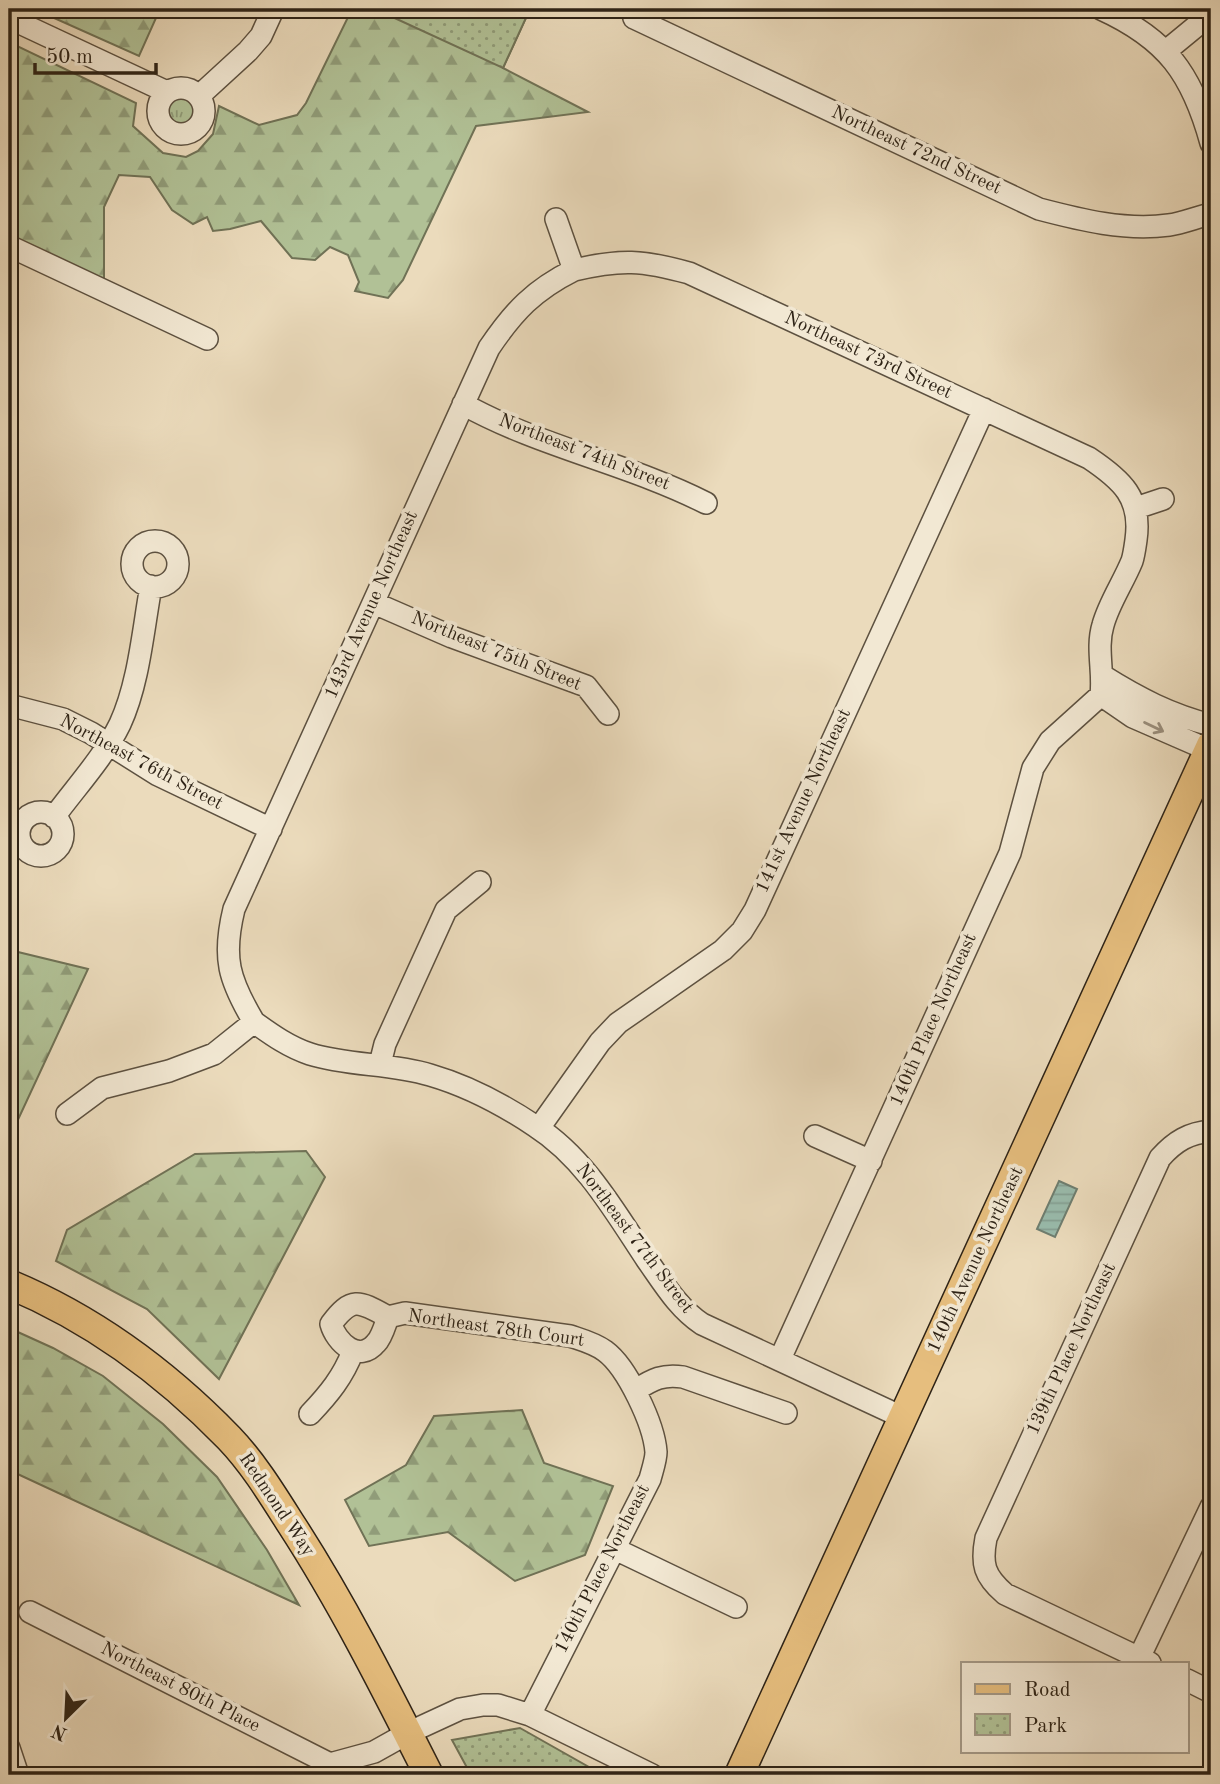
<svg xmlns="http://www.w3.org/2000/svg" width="1220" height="1784" viewBox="0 0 1220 1784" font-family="'Old Standard TT',serif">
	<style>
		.grass { fill: url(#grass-tufts); stroke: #707256; stroke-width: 2 }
		.forest { fill: url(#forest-firs); stroke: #707256; stroke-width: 2 }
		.park { fill: url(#park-dots); stroke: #707256; stroke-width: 2 }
		.water { fill: url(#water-rules); stroke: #6e7e70; stroke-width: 2 }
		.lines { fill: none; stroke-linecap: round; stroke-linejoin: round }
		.minor-casing { stroke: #5d5140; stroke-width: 24 }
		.major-casing { stroke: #2e2316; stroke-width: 31 }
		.minor { stroke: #f2e8d3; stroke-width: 21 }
		.major { stroke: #e6be7e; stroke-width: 28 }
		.oneway { stroke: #9a8f7e }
		.labels { text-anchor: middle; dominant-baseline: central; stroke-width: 7; stroke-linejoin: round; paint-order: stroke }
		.street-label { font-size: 19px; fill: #2e2316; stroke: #f2e8d3 }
	</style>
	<defs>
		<pattern id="grass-tufts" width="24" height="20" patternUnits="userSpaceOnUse" patternTransform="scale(1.75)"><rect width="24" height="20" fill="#b1c196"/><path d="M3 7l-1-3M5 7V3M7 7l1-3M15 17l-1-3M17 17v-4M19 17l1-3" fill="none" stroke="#909c79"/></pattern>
		<pattern id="forest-firs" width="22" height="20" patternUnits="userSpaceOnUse" patternTransform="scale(1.75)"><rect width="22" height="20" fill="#b1c196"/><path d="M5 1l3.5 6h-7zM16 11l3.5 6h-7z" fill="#909c79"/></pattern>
		<pattern id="park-dots" width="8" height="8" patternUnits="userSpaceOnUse" patternTransform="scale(1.75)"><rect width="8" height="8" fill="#b1c196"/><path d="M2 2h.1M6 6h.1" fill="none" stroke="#909c79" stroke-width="1.8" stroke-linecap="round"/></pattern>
		<pattern id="water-rules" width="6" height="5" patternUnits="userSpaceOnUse" patternTransform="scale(1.75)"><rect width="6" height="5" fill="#99bbac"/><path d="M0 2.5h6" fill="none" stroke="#84a093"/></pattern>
	</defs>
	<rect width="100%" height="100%" fill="#ebdbbc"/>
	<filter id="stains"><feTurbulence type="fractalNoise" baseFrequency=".00286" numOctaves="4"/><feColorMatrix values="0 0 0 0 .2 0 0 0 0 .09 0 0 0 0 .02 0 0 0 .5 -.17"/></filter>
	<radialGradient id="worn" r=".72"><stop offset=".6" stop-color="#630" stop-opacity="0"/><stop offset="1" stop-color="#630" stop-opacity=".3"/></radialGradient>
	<!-- grass -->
	<path class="grass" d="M166 111a14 14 0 1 1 28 0a14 14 0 1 1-28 0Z"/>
	<!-- forest -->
	<path class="forest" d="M34,9H160L139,56Z
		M352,9H530L503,68L588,112L476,126L403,280L388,298L355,291L359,282L348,255L330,247L315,260L292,258L261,221L230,229L213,231L207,217L193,224L172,210L150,177L119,175L104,207V284L9,238L11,43L136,103L133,126L163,153L186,157L198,151L213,134L219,106L259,125L297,115L306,103Z
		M9,947L18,952L88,969L9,1139Z
		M306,1151L325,1177L219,1379L147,1309L56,1261L67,1230L195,1154Z
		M9,1328L53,1348L103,1376L163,1424L217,1477L267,1550L299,1605L9,1470Z
		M522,1410L544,1463L613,1486L585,1555L515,1581L448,1532L369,1546L345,1500L406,1465L434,1416Z"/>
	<!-- park -->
	<path class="park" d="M375,9H530L503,68Z
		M520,1728L603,1775H471L452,1740Z"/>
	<!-- water -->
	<path class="water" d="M1059,1181L1077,1189L1055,1237L1037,1229Z"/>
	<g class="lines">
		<!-- minor casing -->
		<g class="minor-casing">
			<path id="minor" d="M639,9L634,18L1039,209C1081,220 1125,231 1169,225C1183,223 1197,217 1211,214
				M1101,9C1167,39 1192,74 1211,143
				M9,18L167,92
				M1166,51L1211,14
				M158 111a23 23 0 1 1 46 0a23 23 0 1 1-46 0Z
				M199,96L248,51L261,36L272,12
				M9,246L207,339
				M574,270C621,259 642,260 689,273L1089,458C1122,480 1142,498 1136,540C1135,547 1134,555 1132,561C1123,583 1109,603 1103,625C1096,648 1104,672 1101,695
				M463,404C540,447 627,463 706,503
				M1136,508L1163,499
				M132 564a23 23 0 1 1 46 0a23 23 0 1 1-46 0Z
				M374,603L452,637L586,686L608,714
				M1103,676C1138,698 1171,715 1211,725
				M1101,695L1133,717L1211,751
				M9,705L63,719L91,733L158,775L271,829
				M19 834a22 22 0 1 1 44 0a22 22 0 1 1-44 0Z
				M54,817C76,787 104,757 120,724C139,683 143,630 151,586
				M254,1022C229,980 222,958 234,909L489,348C514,311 534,290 574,270L556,219
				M380,1064L385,1044L446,910L480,882
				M67,1114L102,1088L169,1071L214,1054L254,1022C272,1035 289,1047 310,1054C348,1066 391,1063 430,1075C468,1086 502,1104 535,1126C585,1158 615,1212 647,1260C664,1284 678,1308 702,1324L904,1418
				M539,1128L600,1042L618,1023L723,950L742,931L755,910L984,409
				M815,1136L871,1161
				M388,1317C359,1301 352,1296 331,1324C336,1342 359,1364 376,1343C382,1337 385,1325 388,1317L405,1313L570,1336C582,1340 594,1343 605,1351C627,1367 654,1424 656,1452C656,1460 652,1471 650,1479L530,1715
				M780,1359L1010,853L1033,768L1050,741L1101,695
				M636,1390C653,1379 663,1374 683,1377L786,1413
				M310,1414C329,1394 343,1377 353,1351
				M615,1549L736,1607
				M30,1612L330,1764
				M1139,1658L1211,1507
				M1150,1663L1005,1594C984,1576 981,1564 986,1538L1160,1158C1175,1141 1189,1133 1211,1131
				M1187,1680L1211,1692
				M9,1748L18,1775
				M316,1775L330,1764L374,1752L408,1733L460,1709L483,1705H498L530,1715L652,1775"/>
		</g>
		<!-- major casing -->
		<g class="major-casing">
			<path id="major" d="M9,1284C93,1319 165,1372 229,1438C253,1463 272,1494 291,1524C343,1604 386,1690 429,1775
				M739,1775L1211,745"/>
		</g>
		<!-- minor -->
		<use href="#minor" class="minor"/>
		<!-- major -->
		<use href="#major" class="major"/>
	</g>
	<!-- one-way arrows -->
	<defs><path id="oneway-shaft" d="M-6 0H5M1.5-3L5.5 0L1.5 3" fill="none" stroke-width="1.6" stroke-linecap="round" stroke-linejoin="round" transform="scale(1.75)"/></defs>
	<use class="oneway" href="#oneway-shaft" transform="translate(1154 727) rotate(26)"/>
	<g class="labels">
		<!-- street labels -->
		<g class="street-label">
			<text transform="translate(916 151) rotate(25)">Northeast 72nd Street</text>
			<text transform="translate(868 356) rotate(25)">Northeast 73rd Street</text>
			<text transform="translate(584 453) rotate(21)">Northeast 74th Street</text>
			<text transform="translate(372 605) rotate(-66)">143rd Avenue Northeast</text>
			<text transform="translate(496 652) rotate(22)">Northeast 75th Street</text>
			<text transform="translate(141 763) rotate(28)">Northeast 76th Street</text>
			<text transform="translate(804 801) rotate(-65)">141st Avenue Northeast</text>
			<text transform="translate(934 1020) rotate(-66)">140th Place Northeast</text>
			<text transform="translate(634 1239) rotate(53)">Northeast 77th Street</text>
			<text transform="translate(976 1260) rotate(-65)">140th Avenue Northeast</text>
			<text transform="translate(496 1329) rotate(8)">Northeast 78th Court</text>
			<text transform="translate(1072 1349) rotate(-65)">139th Place Northeast</text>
			<text transform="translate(276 1505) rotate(56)">Redmond Way</text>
			<text transform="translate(603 1569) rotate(-63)">140th Place Northeast</text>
			<text transform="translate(180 1688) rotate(27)">Northeast 80th Place</text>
		</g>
	</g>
	<!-- margin -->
	<rect width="1220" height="1784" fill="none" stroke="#ebdbbc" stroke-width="35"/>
	<rect x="10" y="10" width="1199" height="1763" fill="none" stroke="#2e2316" stroke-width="3.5"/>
	<rect x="18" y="18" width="1185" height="1749" fill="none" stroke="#2e2316" stroke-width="2"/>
	<!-- legend -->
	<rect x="961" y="1662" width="228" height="91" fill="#f2e8d3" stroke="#a49987" stroke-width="2"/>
	<rect x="975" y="1684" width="35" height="10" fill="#e6be7e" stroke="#a49987" stroke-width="2"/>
	<text x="1024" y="1696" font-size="21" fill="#2e2316">Road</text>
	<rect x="975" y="1714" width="35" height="21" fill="url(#park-dots)" stroke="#a49987" stroke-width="2"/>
	<text x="1024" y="1732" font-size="21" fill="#2e2316">Park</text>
	<!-- north arrow -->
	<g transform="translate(66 1718) rotate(204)" stroke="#f2e8d3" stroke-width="5" paint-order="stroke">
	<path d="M0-5L12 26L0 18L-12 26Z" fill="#2e2316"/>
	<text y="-10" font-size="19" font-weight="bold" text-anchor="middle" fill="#2e2316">N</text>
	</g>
	<!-- scale -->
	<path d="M35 63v10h121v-10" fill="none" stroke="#2e2316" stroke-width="3.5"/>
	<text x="46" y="63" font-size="21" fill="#2e2316" stroke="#f2e8d3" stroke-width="5" paint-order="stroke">50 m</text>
	<rect width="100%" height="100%" filter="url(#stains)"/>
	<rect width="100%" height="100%" fill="url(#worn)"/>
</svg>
